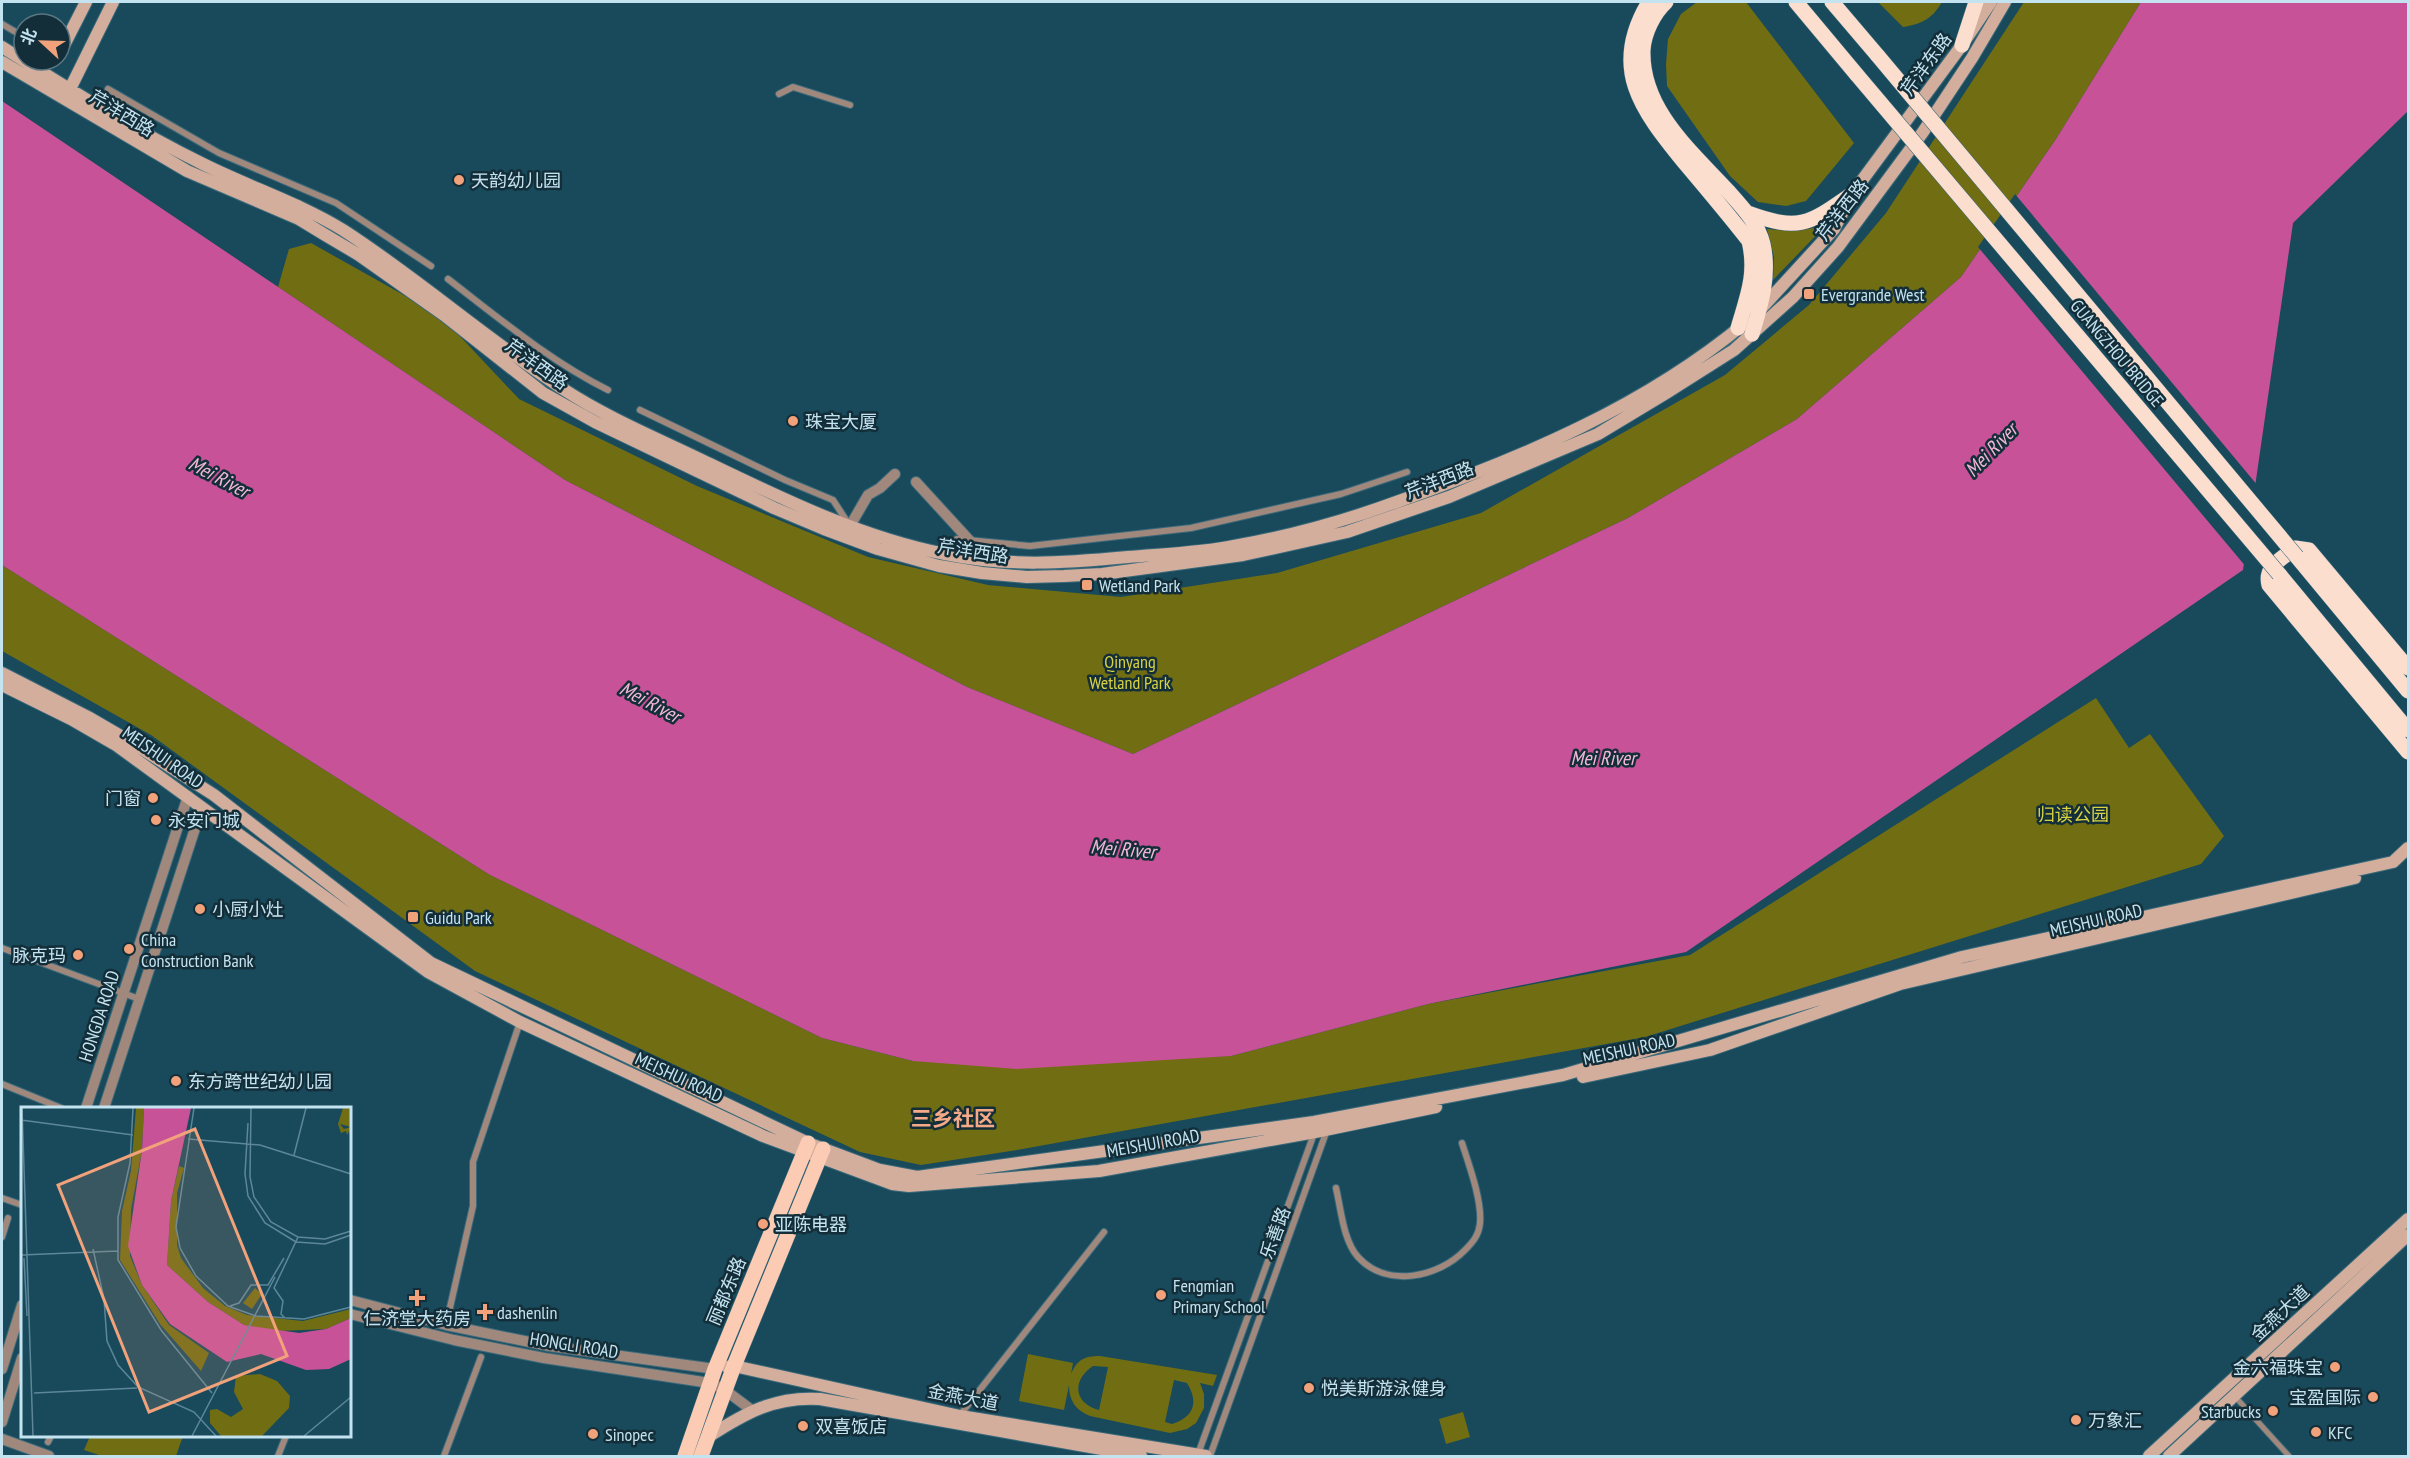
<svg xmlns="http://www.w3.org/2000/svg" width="2410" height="1458" viewBox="0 0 2410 1458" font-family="'PT Sans Narrow','Noto Sans SC',sans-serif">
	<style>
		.green { fill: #716d13; fill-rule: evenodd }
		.water { fill: #c85298 }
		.pier { fill: #184a5c }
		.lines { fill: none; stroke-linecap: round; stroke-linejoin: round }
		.pedestrian-casing { stroke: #3a697a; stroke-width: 7 }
		.minor-casing { stroke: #3a697a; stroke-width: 8 }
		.tertiary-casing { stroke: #3a697a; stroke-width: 12 }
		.secondary-casing { stroke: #3a697a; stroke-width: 14 }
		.primary-casing { stroke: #3a697a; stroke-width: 16 }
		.trunk-casing { stroke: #3a697a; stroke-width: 16 }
		.pedestrian { stroke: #a0887d; stroke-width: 5 }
		.minor { stroke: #a0887d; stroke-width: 6 }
		.tertiary { stroke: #a0887d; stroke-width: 10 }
		.secondary { stroke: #d4ae9c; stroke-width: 12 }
		.primary { stroke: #fccbb3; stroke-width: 15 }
		.trunk { stroke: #fcdecf; stroke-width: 15 }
		.trunk-bridge-casing { stroke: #3a697a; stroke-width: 16; stroke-linecap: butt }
		.trunk-bridge { stroke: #fcdecf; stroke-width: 15 }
		.poi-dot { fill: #f1a27b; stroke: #132e38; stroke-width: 2 }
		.labels { text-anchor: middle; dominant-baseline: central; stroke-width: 5; stroke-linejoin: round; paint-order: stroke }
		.street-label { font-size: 18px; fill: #c4e3f1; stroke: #132e38 }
		.poi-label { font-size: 18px; fill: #c4e3f1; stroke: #132e38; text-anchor: start }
		.park-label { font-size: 18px; fill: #d9d242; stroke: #132e38 }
		.water-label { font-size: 20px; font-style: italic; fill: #f3b7d6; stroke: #132e38 }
		.quarter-label { font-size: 21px; font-weight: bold; fill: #f4aa86; stroke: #132e38 }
		.inset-road { fill: none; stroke: #5d8798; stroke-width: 1.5 }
		.view { fill: #f1a27b; fill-opacity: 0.15; stroke: #f1a27b; stroke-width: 3 }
		.inset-edge { fill: none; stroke: #c4e3f1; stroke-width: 3 }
	</style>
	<rect width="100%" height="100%" fill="#184a5c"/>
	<!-- green -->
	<path class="green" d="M1697,2H1746L1854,143L1806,201L1786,206L1758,202L1730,176L1667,86L1666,64L1668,39L1681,14Z
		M1878,2H1942C1932,19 1922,24 1903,27Z
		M2024,2H2141L2056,139L1961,277L1797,419L1628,518L1133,754L967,687L565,480L278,287L289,249L311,243L441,316L519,399L697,486L868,557L988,585L1121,597L1277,573L1481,513L1725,375L1809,305L1886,213Z
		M1825,226L1773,280L1774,257L1767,229L1796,231Z
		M2,565L490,875L822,1038L913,1061L1231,1056L1428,1004L1690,955L2096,698L2129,748L2150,734L2224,836L2201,864L1645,1037L1017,1150L921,1165L860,1152L475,971L151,735L2,651Z
		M1028,1354L1073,1363L1071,1374C1077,1360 1084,1356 1100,1356L1217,1375L1213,1386L1200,1383L1204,1394V1408L1196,1423L1187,1429L1170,1433L1090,1416C1075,1410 1069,1400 1069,1385L1064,1410L1019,1401ZM1093,1366L1108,1367L1099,1410C1073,1403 1072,1380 1093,1366ZM1174,1380L1187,1383C1199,1402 1194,1417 1172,1424L1165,1422Z
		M1463,1412L1470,1437L1446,1444L1439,1419Z
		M90,1436H183L176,1456H102L84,1450Z"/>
	<!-- water -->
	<path class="water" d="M2141,2H2408V111L2293,223L2243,570L1686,952L1428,1004L1231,1056L1017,1069L913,1061L822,1038L490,875L2,565V101L565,480L967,687L1133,754L1628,518L1797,419L1961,277L2056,139Z"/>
	<!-- pier -->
	<path class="pier" d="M2015,194L2258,486L2247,568L1978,247Z"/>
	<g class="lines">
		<!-- pedestrian casing -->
		<g class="pedestrian-casing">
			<path id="pedestrian" d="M2239,1401L2289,1456"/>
		</g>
		<!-- minor casing -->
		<g class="minor-casing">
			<path id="minor" d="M2,24L24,37
				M108,89L219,153L336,203L431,266
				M779,94L793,87L850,105
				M448,279C500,319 550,361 608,390
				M640,410L785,480L833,500L848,523
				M957,539L1030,546L1191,528L1341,494L1407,472
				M2,948L139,999
				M2,1084L61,1108
				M1336,1188C1341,1209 1343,1240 1358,1257C1387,1289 1439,1277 1465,1250C1473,1242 1479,1235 1480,1223C1482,1200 1469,1165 1462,1143
				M2,1198L22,1205
				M2,1237L8,1218
				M446,1325L473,1206V1162L520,1022
				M960,1415L1104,1232
				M48,1442L51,1436
				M1198,1454L1315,1131
				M278,1456L286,1436
				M444,1456L481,1357
				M1210,1456L1327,1130"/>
		</g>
		<!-- tertiary casing -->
		<g class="tertiary-casing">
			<path id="tertiary" d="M916,482L970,541
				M850,526L868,495L880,488L895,474
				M86,1108L188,796
				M104,1108L202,807
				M350,1300L446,1325L549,1346L715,1369
				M350,1314L454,1340L544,1358L710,1383L725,1390L753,1411
				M2,1369L22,1305
				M2,1422L22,1358
				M2,1439L49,1456"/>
		</g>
		<!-- secondary casing -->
		<g class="secondary-casing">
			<path id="secondary" d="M2,47C67,88 134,130 203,164C249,187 299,203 343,230C419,279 487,340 563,389C609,419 661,440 710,464C785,500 863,538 945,554C1009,567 1063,563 1128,557C1163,554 1200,553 1234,546C1291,536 1348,520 1402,500C1524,457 1645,406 1745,323
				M60,53L86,2
				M2,62L187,171L299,219L327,236L359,255L444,315L543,393L595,422L774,508L824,529L878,549L939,566L982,573L1027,577L1064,576L1102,574L1243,555L1347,532L1449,497L1598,434L1666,393L1734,350L1793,297L1838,247L1923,132L1972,58L2005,2
				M68,93L113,2
				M1758,312L1834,229L1852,194L1962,45L1991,2
				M2,673L88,717L131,742L214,795L431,963L808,1143L880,1170L917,1177L1314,1122L1563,1075L1962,957L2393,862L2408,848
				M2,685L71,719L116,745L428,972L520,1022L763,1136L892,1184L909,1186L1099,1171L1315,1132L1436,1107
				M1583,1077L1710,1050L1900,984L2355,878
				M727,1367L734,1366L960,1416L1206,1456
				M708,1437C745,1413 775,1396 820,1399L1141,1456
				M2149,1456L2408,1219
				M2169,1456L2408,1235"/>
		</g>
		<!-- primary casing -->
		<g class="primary-casing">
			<path id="primary" d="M685,1456L715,1369L808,1143
				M701,1456L734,1366L823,1149"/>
		</g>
		<!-- trunk casing -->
		<g class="trunk-casing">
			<path id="trunk" d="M1649,2C1609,68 1641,109 1684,162C1706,188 1728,214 1749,241C1757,274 1747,297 1738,328
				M1666,2C1654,13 1644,33 1643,50C1641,109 1691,151 1728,191C1742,207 1758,223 1763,244C1770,275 1761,305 1752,334
				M1796,2L1857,75
				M1832,2L1878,56
				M1962,45L1976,2
				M1748,213C1800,232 1809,224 1852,194
				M2297,557L2408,691
				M2279,574L2408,730
				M2408,668L2309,550L2295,548C2282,559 2264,566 2269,585L2408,752"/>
		</g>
		<!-- pedestrian -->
		<use href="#pedestrian" class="pedestrian"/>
		<!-- minor -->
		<use href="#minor" class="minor"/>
		<!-- tertiary -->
		<use href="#tertiary" class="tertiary"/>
		<!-- secondary -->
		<use href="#secondary" class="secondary"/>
		<!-- primary -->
		<use href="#primary" class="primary"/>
		<!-- trunk -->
		<use href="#trunk" class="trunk"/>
		<!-- trunk-bridge casing -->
		<g class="trunk-bridge-casing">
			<path id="trunk-bridge" d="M1878,56L2297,557
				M1857,75L2279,574"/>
		</g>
		<!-- trunk-bridge -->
		<use href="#trunk-bridge" class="trunk-bridge"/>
	</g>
	<!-- markers -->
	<g class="poi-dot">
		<circle cx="459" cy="180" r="6"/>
		<rect x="1803" y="288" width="12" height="12" rx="3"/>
		<circle cx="793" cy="421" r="6"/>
		<rect x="1081" y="579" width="12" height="12" rx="3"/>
		<circle cx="153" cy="798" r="6"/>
		<circle cx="156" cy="820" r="6"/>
		<circle cx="200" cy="909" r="6"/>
		<rect x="407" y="911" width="12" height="12" rx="3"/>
		<circle cx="129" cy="949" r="6"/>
		<circle cx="78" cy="955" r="6"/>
		<circle cx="176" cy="1081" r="6"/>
		<circle cx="763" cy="1224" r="6"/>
		<circle cx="1161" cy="1295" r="6"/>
		<path d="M414 1289h6v6h6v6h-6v6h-6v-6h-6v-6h6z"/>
		<path d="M482 1303h6v6h6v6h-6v6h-6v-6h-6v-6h6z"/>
		<circle cx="2335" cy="1367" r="6"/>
		<circle cx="1309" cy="1388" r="6"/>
		<circle cx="2373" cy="1397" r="6"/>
		<circle cx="2273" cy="1411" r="6"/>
		<circle cx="2076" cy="1420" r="6"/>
		<circle cx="803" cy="1426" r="6"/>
		<circle cx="2316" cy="1432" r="6"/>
		<circle cx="593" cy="1434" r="6"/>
	</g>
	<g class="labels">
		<!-- street labels -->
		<g class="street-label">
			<text transform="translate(1926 64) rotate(-54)">芹洋东路</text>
			<text transform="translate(122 113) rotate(31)">芹洋西路</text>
			<text transform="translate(1842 210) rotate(-52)">芹洋西路</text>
			<text transform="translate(2117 353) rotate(50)">GUANGZHOU BRIDGE</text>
			<text transform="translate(537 364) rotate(36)">芹洋西路</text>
			<text transform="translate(1439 480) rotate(-21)">芹洋西路</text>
			<text transform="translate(973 551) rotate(9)">芹洋西路</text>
			<text transform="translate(163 757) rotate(35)">MEISHUI ROAD</text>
			<text transform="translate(2096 920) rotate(-13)">MEISHUI ROAD</text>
			<text transform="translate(99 1016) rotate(-72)">HONGDA ROAD</text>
			<text transform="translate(1629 1049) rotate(-12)">MEISHUI ROAD</text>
			<text transform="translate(679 1077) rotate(25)">MEISHUI ROAD</text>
			<text transform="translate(1153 1143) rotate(-10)">MEISHUI ROAD</text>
			<text transform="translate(1275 1233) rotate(-70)">乐善路</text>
			<text transform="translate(726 1291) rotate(-67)">丽都东路</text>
			<text transform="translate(2280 1313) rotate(-43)">金燕大道</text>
			<text transform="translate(574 1345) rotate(9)">HONGLI ROAD</text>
			<text transform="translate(963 1397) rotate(11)">金燕大道</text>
		</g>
		<!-- poi labels -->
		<g class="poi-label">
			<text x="471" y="180">天韵幼儿园</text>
			<text x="1821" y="294">Evergrande West</text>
			<text x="805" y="421">珠宝大厦</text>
			<text x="1099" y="585">Wetland Park</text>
			<text x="141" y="798" text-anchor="end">门窗</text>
			<text x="168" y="820">永安门城</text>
			<text x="212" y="909">小厨小灶</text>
			<text x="425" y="917">Guidu Park</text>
			<text x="141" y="939">China<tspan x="141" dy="21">Construction Bank</tspan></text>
			<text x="66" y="955" text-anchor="end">脉克玛</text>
			<text x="188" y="1081">东方跨世纪幼儿园</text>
			<text x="775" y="1224">亚陈电器</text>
			<text x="1173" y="1285">Fengmian<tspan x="1173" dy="21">Primary School</tspan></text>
			<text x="497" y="1312">dashenlin</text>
			<text x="417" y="1318" text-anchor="middle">仁济堂大药房</text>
			<text x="2323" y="1367" text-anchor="end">金六福珠宝</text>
			<text x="1321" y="1388">悦美斯游泳健身</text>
			<text x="2361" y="1397" text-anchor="end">宝盈国际</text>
			<text x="2261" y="1411" text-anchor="end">Starbucks</text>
			<text x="2088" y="1420">万象汇</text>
			<text x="815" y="1426">双喜饭店</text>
			<text x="2328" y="1432">KFC</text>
			<text x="605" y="1434">Sinopec</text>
		</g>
		<!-- park labels -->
		<g class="park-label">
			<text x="1130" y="661">Qinyang<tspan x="1130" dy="21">Wetland Park</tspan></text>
			<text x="2073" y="814">归读公园</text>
		</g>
		<!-- water labels -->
		<g class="water-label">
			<text transform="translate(1991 450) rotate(-46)">Mei River</text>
			<text transform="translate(219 477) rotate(28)">Mei River</text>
			<text transform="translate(650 702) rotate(28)">Mei River</text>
			<text x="1603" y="758">Mei River</text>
			<text transform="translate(1123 849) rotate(5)">Mei River</text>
		</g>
		<!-- quarter labels -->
		<g class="quarter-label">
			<text x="953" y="1118">三乡社区</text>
		</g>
	</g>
	<!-- overview -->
	<g transform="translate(21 1107)">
		<rect width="330" height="330" fill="#184a5c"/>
		<path d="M115,1H123L121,43L110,102L109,149L121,178L148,218L188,246L180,264L139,217L99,153L101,104L110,64ZM322,1H330V20L319,17L323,22L330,20L329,30L328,24L326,28L325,24L320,26L317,17ZM158,59L163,61L156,86V138L160,151L182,181L204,199L226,208L282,214L330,202V211L305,222L257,224L223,218L187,195L146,158L150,94ZM234,181L241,187L231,202L222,196ZM239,267L256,274L269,289L268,301L241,329H200L189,316V303L196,302L210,310L222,302L213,285L215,269Z" fill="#716d13"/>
		<path d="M123,1H170L150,94L146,158L187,195L223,218L278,226L305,222L330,211V252L308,262L285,263L240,247L206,255L149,217L121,178L107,139L121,43Z" fill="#c85298"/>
		<path class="inset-road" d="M1,1L12,329M112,1L109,56L97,110V153L140,223L191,286M173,1L155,120L159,141L175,169L207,199L235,209L283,212L330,200M230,1L229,70L233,90L250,115L277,130L253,181L262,194L260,207L264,211M0,13L112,28M227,16L224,67L227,89L244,116L275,135M167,32L239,38L330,67M273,48L285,1M277,130L304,132L330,124M275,135L304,137L330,128M72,142L83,192L86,234L97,258L117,280L173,305L195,329M0,148L97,144M3,151L6,209M209,199L218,196L230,178H247L263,151M13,286L116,281M171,329L254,170M283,329L330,290"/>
		<path class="view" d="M174,22L266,249L128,305L37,78Z"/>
		<rect width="330" height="330" class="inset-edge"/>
	</g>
	<!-- border -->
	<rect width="2410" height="1458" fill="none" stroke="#c4e3f1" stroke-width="6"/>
	<!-- north arrow -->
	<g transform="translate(42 42) rotate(292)"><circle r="28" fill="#132e38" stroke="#5a7682" stroke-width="1.5"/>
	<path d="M0-4.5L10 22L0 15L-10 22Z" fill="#f1a27b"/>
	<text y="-9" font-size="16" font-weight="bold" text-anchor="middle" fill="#c4e3f1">北</text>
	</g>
</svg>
